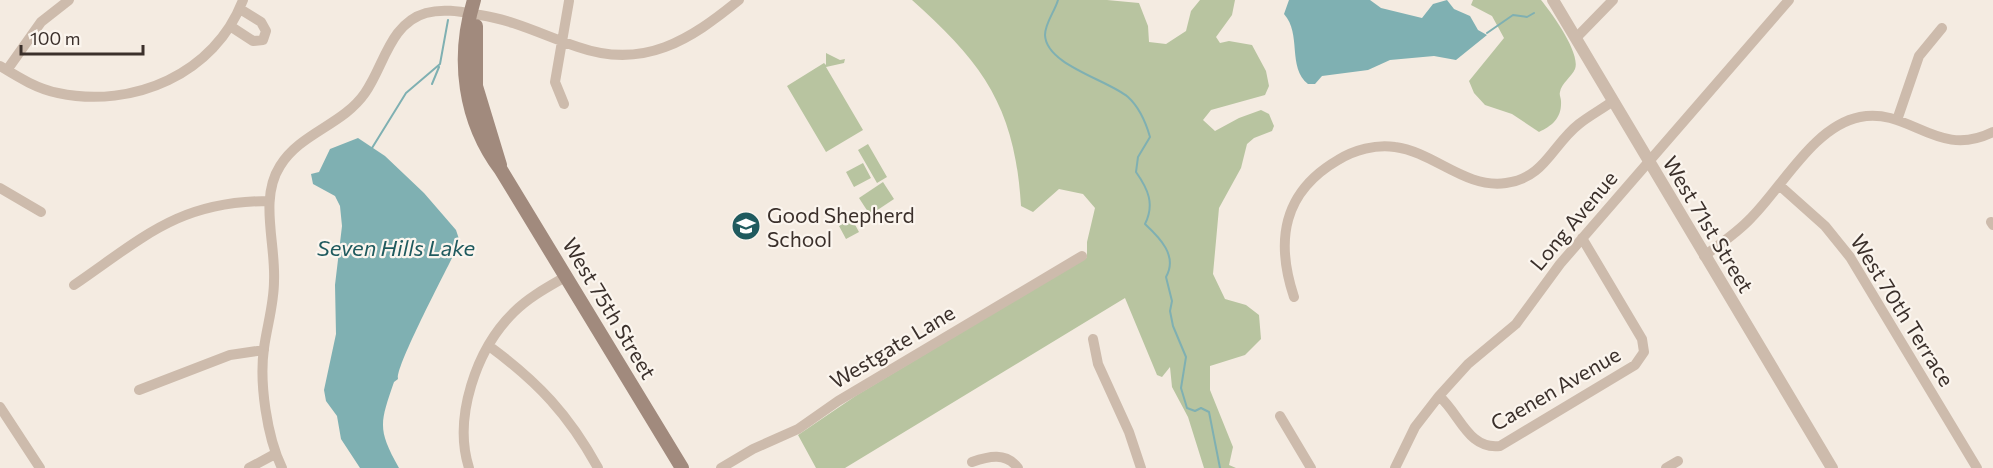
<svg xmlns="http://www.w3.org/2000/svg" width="1993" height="468" viewBox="0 0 1993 468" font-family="Commissioner,sans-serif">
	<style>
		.green { fill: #b8c4a0 }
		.water { fill: #7fb0b2 }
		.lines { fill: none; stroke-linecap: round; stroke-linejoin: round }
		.stream { stroke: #7fb0b2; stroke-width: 2 }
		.minor { stroke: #cdbbac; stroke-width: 10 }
		.tertiary { stroke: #cdbbac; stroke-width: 12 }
		.secondary { stroke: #a18a7d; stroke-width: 14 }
		.labels { text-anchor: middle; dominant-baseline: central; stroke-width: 4.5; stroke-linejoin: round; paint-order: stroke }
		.poi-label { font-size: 21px; fill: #3b302b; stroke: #fbf5ee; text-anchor: start }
		.street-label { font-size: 21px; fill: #3b302b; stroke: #fbf5ee }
		.water-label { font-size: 22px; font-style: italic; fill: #1f5a5e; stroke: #fbf5ee }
	</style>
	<rect width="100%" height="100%" fill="#f4ebe1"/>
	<!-- green -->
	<path class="green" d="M912,0H1107L1139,3L1148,26L1149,42L1166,44L1186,31L1191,11L1200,0H1235L1232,15L1216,37L1220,43L1229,41L1252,45L1266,71L1269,86L1265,95L1211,110L1203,120L1215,131L1239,118L1261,110L1269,114L1274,126L1272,131L1254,138L1247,144L1241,168L1219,208L1213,274L1225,299L1246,305L1259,315L1261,339L1245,355L1210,366V390L1233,447L1229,465L1236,468H1204L1188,417L1172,387L1170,367L1162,377L1157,375L1125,298L845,468H816L798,435L857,395L1087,257V242L1095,208L1083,194L1059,189L1033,212L1021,206C1015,108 984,64 912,0Z
		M1473,0H1541C1551,12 1581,53 1575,69C1572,76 1561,84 1560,92C1559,95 1561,98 1561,101C1562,118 1552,126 1539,132L1512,114L1485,105L1474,93L1469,81L1504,38L1492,16L1471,5Z
		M826,53L840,60L845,59L844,63L826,67L863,130L826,152L787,86L824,63L826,65Z
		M868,144L887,177L877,183L858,150Z
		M863,163L871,178L854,187L846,172Z
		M883,182L894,199L870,215L859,198Z
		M852,219L859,232L846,239L839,226Z"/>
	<!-- water -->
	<path class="water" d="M1289,0H1370L1381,8L1422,18L1433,4L1447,0L1454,9L1470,16L1478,30L1487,35L1456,60L1434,56L1390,60L1368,70L1322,76L1315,84H1308C1287,67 1302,34 1284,14Z
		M358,138L385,156L424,193L456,230L459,239L456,250C447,269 395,367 398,379L394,382C380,423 377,429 399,468H360L341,439L337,416L326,401L324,390L336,334L335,285L342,226L340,206L335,196L313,184L311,174L319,172L330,149Z"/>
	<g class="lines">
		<!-- stream -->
		<path class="stream" d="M1058,0C1055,11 1045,23 1045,35C1046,65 1108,80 1128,97C1139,107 1146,123 1150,137L1138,157L1136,172C1148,189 1155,204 1145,224C1160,238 1178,256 1166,277L1172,301L1170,311L1173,326L1186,357L1181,388L1187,408L1195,411L1201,408L1209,412L1220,468
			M1487,33L1513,15L1527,17L1534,13
			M432,84L439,67
			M372,148L406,93L440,64L448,20"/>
		<!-- minor -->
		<path class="minor" d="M230,26L253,41L263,40L266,31L261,22L240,9
			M1576,38L1613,0
			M0,66C18,77 37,89 58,93C133,109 215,74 243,0
			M7,70L41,22L69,0
			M564,104L555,82L569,1
			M1897,120L1919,56L1942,28
			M1779,185L1825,226L1850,257L1977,468
			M0,188L41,212
			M1991,222L1993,225
			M1704,256C1720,244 1737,233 1751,218C1783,186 1814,126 1860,117C1910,107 1937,160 1993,132
			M74,285C144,237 179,201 269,201
			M1294,297C1275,240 1283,192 1338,160C1354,150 1376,144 1395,147C1434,152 1465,189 1506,183C1545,178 1552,145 1579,124C1589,116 1602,109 1613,101
			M1093,339L1098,364L1129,432L1141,468
			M489,346C538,382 569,415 598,468
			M139,390L230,355L264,350
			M1439,396C1460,414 1468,450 1500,446L1635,365L1644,352L1642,339L1582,238
			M0,407L40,468
			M1280,416L1311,468
			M972,462C989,456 1006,452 1018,468
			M249,468L275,454
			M282,468C267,437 259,383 264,348C267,326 274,304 274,281C276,244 259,199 280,166C300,133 343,125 365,93C384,66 390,23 426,13C444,8 462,12 480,15C514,20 545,36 578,47C644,70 690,40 739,0
			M469,468C453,418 476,349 514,312C529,297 548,287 567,276
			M721,468L753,449L798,429L838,401L1082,256
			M1395,468L1415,427L1439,396L1468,364L1516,324L1560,264L1789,0
			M1666,468L1678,461"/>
		<!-- tertiary -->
		<path class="tertiary" d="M1553,0L1832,468"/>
		<!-- secondary -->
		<path class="secondary" d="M474,0C456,58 464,121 501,170L682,468
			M476,26V86L500,165"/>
	</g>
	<!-- icons -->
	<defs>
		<g id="school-disc" transform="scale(1.5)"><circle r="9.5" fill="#1f5a5e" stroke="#fbf5ee"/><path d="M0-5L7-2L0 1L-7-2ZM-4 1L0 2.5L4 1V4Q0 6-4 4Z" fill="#fff"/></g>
	</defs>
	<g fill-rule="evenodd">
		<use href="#school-disc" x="746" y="226"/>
	</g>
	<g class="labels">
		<!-- poi labels -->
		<g class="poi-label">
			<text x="767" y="214">Good Shepherd<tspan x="767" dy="24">School</tspan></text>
		</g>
		<!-- street labels -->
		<g class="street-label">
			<text transform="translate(1573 220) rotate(-50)">Long Avenue</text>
			<text transform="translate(1709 224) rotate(59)">West 71st Street</text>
			<text transform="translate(610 308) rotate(59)">West 75th Street</text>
			<text transform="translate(1903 310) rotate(58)">West 70th Terrace</text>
			<text transform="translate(892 346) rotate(-31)">Westgate Lane</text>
			<text transform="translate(1555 388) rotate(-30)">Caenen Avenue</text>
		</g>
		<!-- water labels -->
		<g class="water-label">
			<text x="396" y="247">Seven Hills Lake</text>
		</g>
	</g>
	<!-- scale -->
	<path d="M21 45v9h122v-9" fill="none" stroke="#3b302b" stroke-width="3"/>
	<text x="30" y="45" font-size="18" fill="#3b302b" stroke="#fbf5ee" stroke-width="4.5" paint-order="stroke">100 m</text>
</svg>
